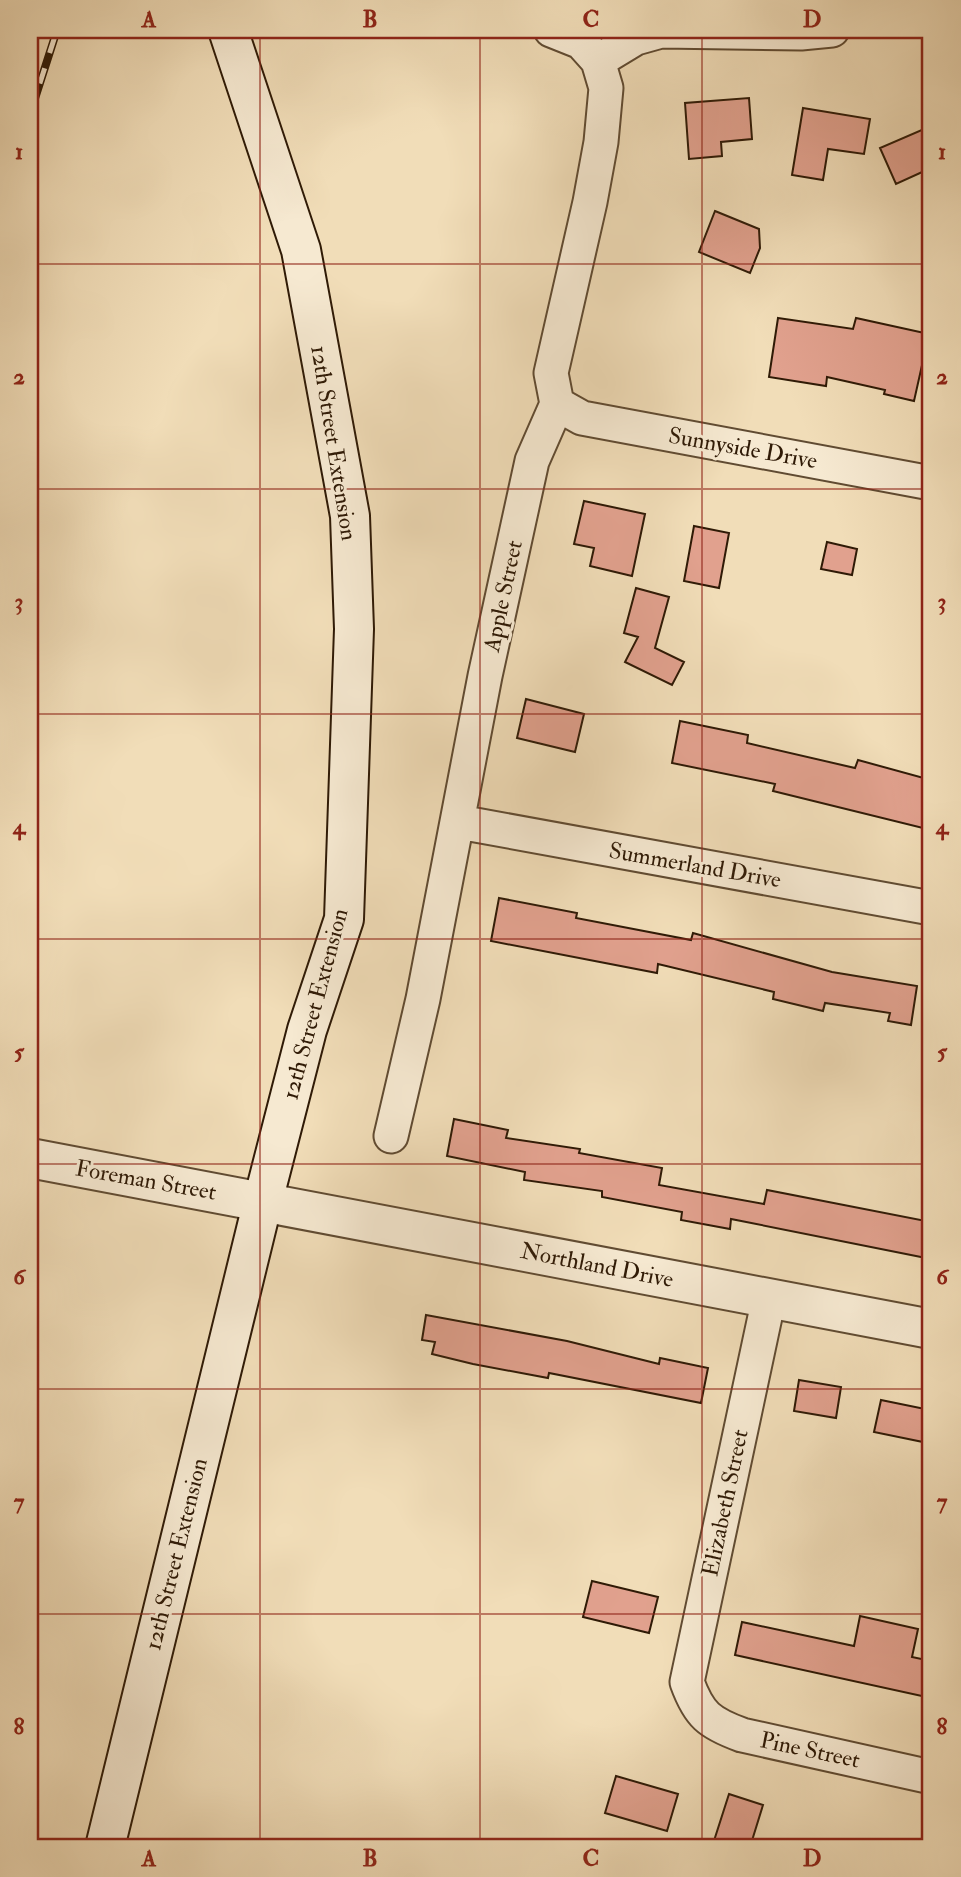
<svg xmlns="http://www.w3.org/2000/svg" width="961" height="1877" viewBox="0 0 961 1877" font-family="'IM FELL Double Pica',serif">
	<style>
		.building { fill: #e1a18e; stroke: #2f1a06; stroke-width: 2 }
		.lines { fill: none; stroke-linecap: round; stroke-linejoin: round }
		.minor-casing { stroke: #604b32; stroke-width: 37 }
		.tertiary-casing { stroke: #604b32; stroke-width: 42 }
		.secondary-casing { stroke: #2f1a06; stroke-width: 42 }
		.minor { stroke: #f6e9d1; stroke-width: 33 }
		.tertiary { stroke: #f6e9d1; stroke-width: 38 }
		.secondary { stroke: #f6e9d1; stroke-width: 38 }
		.rail-casing { stroke: #2f1a06; stroke-width: 8 }
		.rail { stroke: #f6e9d1; stroke-width: 5; stroke-dasharray: 16; stroke-linecap: butt }
		.grid { fill: none; stroke: #8f2418; stroke-width: 2; stroke-opacity: 0.55 }
		.labels { text-anchor: middle; dominant-baseline: central; stroke-width: 6; stroke-linejoin: round; paint-order: stroke }
		.street-label { font-size: 23px; fill: #2f1a06; stroke: #f6e9d1 }
		.neatline { fill: none; stroke: #8f2418; stroke-width: 2.5 }
		.grid-label { font-size: 23px; text-anchor: middle; font-weight: bold; fill: #8f2418 }
	</style>
	<rect width="100%" height="100%" fill="#f1ddb8"/>
	<filter id="stains"><feTurbulence type="fractalNoise" baseFrequency=".00286" numOctaves="4"/><feColorMatrix values="0 0 0 0 .2 0 0 0 0 .09 0 0 0 0 .02 0 0 0 .5 -.17"/></filter>
	<radialGradient id="worn" r=".72"><stop offset=".6" stop-color="#630" stop-opacity="0"/><stop offset="1" stop-color="#630" stop-opacity=".3"/></radialGradient>
	<!-- building -->
	<path class="building" d="M749,98L752,139L721,142L722,156L689,159L685,103Z
		M803,108L870,119L864,154L828,149L823,180L792,175Z
		M931,126V168L896,184L880,148Z
		M715,211L759,229L760,248L750,273L699,252Z
		M778,318L853,329L856,318L929,334L914,401L884,394L885,390L827,377L826,386L769,377Z
		M584,501L645,514L632,576L590,566L594,548L574,544Z
		M694,526L729,533L719,588L684,581Z
		M827,542L857,549L852,575L821,569Z
		M636,588L669,597L655,648L684,662L672,685L625,662L638,637L624,633Z
		M526,699L584,714L575,752L517,738Z
		M680,721L748,735L747,743L855,768L858,760L931,780V830L773,791L775,784L672,763Z
		M499,898L577,913L576,918L691,940L693,933L832,972L917,986L911,1025L888,1021L890,1013L825,1003L823,1011L773,999L774,992L658,964L657,973L491,941Z
		M454,1119L508,1130L506,1138L580,1149L579,1153L662,1168L659,1185L764,1204L767,1190L931,1222V1259L731,1219L730,1229L681,1220L682,1212L602,1197V1191L524,1180L525,1172L447,1156Z
		M426,1315L567,1341L659,1364L660,1358L708,1368L701,1403L549,1373L548,1378L473,1364L432,1354L435,1342L422,1340Z
		M799,1380L841,1387L836,1418L794,1411Z
		M881,1400L930,1410L923,1442L874,1432Z
		M592,1581L658,1597L649,1633L583,1617Z
		M860,1616L918,1629L912,1657L931,1661V1698L735,1655L742,1622L854,1646Z
		M616,1776L678,1794L667,1831L605,1813Z
		M729,1794L763,1805L750,1847H712Z"/>
	<g class="lines">
		<!-- minor casing -->
		<g class="minor-casing">
			<path id="minor" d="M598,61L636,38L661,31L801,33L832,30
				M557,404L582,418L931,483
				M459,822L931,908
				M391,1136L423,999L485,676L532,461L557,404L551,373L590,202L601,142L606,88L598,61L581,42L551,30
				M769,1298L687,1682C699,1715 709,1723 742,1735L931,1777"/>
		</g>
		<!-- tertiary casing -->
		<g class="tertiary-casing">
			<path id="tertiary" d="M30,1158L931,1329"/>
		</g>
		<!-- secondary casing -->
		<g class="secondary-casing">
			<path id="secondary" d="M105,1847L263,1201L307,1030L344,919L354,629L350,516L301,250L228,30"/>
		</g>
		<!-- minor -->
		<use href="#minor" class="minor"/>
		<!-- tertiary -->
		<use href="#tertiary" class="tertiary"/>
		<!-- secondary -->
		<use href="#secondary" class="secondary"/>
		<!-- rail casing -->
		<g class="rail-casing">
			<path id="rail" d="M30,114L57,30"/>
		</g>
		<!-- rail -->
		<use href="#rail" class="rail"/>
	</g>
	<!-- grid -->
	<path class="grid" d="M260,30V1847M480,30V1847M702,30V1847M30,264H931M30,489H931M30,714H931M30,939H931M30,1164H931M30,1389H931M30,1614H931"/>
	<g class="labels">
		<!-- street labels -->
		<g class="street-label">
			<text transform="translate(334 443) rotate(81)">12th Street Extension</text>
			<text transform="translate(743 448) rotate(10)">Sunnyside Drive</text>
			<text transform="translate(503 596) rotate(-78)">Apple Street</text>
			<text transform="translate(695 865) rotate(10)">Summerland Drive</text>
			<text transform="translate(315 1004) rotate(-75)">12th Street Extension</text>
			<text transform="translate(146 1180) rotate(10)">Foreman Street</text>
			<text transform="translate(597 1265) rotate(11)">Northland Drive</text>
			<text transform="translate(725 1503) rotate(-78)">Elizabeth Street</text>
			<text transform="translate(176 1554) rotate(-76)">12th Street Extension</text>
			<text transform="translate(810 1750) rotate(12)">Pine Street</text>
		</g>
	</g>
	<!-- margin -->
	<rect width="961" height="1877" fill="none" stroke="#f1ddb8" stroke-width="77"/>
	<rect x="38" y="38" width="884" height="1801" class="neatline"/>
	<g class="grid-label">
		<text x="149" y="27">A</text>
		<text x="370" y="27">B</text>
		<text x="591" y="27">C</text>
		<text x="812" y="27">D</text>
		<text x="19" y="159">1</text>
		<text x="942" y="159">1</text>
		<text x="19" y="384">2</text>
		<text x="942" y="384">2</text>
		<text x="19" y="609">3</text>
		<text x="942" y="609">3</text>
		<text x="19" y="834">4</text>
		<text x="942" y="834">4</text>
		<text x="19" y="1059">5</text>
		<text x="942" y="1059">5</text>
		<text x="19" y="1284">6</text>
		<text x="942" y="1284">6</text>
		<text x="19" y="1509">7</text>
		<text x="942" y="1509">7</text>
		<text x="19" y="1734">8</text>
		<text x="942" y="1734">8</text>
		<text x="149" y="1866">A</text>
		<text x="370" y="1866">B</text>
		<text x="591" y="1866">C</text>
		<text x="812" y="1866">D</text>
	</g>
	<rect width="100%" height="100%" filter="url(#stains)"/>
	<rect width="100%" height="100%" fill="url(#worn)"/>
</svg>
